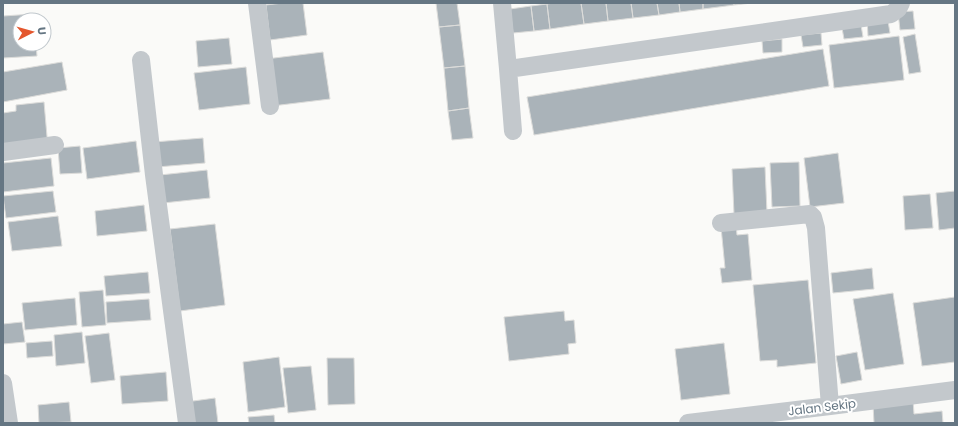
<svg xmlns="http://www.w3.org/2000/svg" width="958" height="426" viewBox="0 0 958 426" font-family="Poppins,sans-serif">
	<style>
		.building { fill: #aab3b9; stroke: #dcdcda }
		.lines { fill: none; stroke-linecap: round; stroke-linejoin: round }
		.street { stroke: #c3c8cc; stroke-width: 18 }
		.labels { text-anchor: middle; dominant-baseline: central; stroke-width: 4; stroke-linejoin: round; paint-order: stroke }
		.street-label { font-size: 12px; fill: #657683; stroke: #fff }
	</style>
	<rect width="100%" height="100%" fill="#fafaf8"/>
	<!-- building -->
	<path class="building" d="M283,3H303L307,35L270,40L266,5Z
		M436,3H457L460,25L439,27Z
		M554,3H581L584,24L550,29L547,4Z
		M581,3H606L608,21L584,24Z
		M606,3H631L633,18L608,21Z
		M631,3H657L659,15L633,18Z
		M657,3H679L680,12L659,15Z
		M679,3H703V9L680,12Z
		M703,3H734V5L703,9Z
		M734,3H752L734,5Z
		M547,4L550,29L534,31L531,6Z
		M531,6L534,31L513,33L510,9Z
		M913,11L915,29L900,30L898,12Z
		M34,14L35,20H20V44H36L37,56L3,58V16Z
		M887,15L890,33L868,36L867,18Z
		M460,25L465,66L444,68L439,27Z
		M861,25L863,37L844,39L842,28Z
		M821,33L822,45L803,47L801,35Z
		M915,34L921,72L909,74L903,37Z
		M899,36L904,80L834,88L829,45Z
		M229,38L232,64L198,67L196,41Z
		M782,39V52L763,53L762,41Z
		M823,49L829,86L534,135L527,97Z
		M323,52L330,99L272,106L266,59Z
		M62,62L67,90L3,102V72Z
		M465,66L469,108L448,111L444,68Z
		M246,67L250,104L199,110L194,73Z
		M44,102L48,148L3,152V113L16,111V105Z
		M469,108L473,138L452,140L448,111Z
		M203,138L205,163L157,167L154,142Z
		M136,141L140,172L87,179L83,148Z
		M80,146L82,173L60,174L58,148Z
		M838,153L844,203L810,207L804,158Z
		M51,158L54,186L3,192V163Z
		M799,162L800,206L772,207L770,163Z
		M765,167L767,213L734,214L732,169Z
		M207,170L210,198L163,203L160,175Z
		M53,191L56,212L6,218L3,196Z
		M955,191V228L939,230L936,193Z
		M930,194L933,228L905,230L903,196Z
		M144,205L147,231L97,236L95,211Z
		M58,216L62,246L12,251L8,222Z
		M215,224L225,305L180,311L170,229Z
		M736,225L737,235L748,234L752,280L722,283L720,268H725L721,227Z
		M872,268L874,289L833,293L831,273Z
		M148,272L150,293L106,296L104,276Z
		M808,280L816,363L777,367V360L760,361L753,285Z
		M103,290L106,325L82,327L79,292Z
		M893,293L904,364L865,370L853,299Z
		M955,297V362L922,366L913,303Z
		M75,298L77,325L25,330L22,303Z
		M149,299L151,320L107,323L106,302Z
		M564,311L565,321L574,320L576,343L568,344L569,354L509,361L504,317Z
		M22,322L25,342L3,344V324Z
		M82,332L85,363L56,366L54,335Z
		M109,333L115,380L91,383L85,336Z
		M52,341L53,356L27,358L26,343Z
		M724,343L730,394L681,400L675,349Z
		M857,352L862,380L841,384L836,356Z
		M279,357L285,407L248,412L243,362Z
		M327,358H354L355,404L328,405Z
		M311,366L316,410L288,413L283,368Z
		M166,372L168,401L122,404L120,376Z
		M215,398L218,423H189L186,402Z
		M913,400L914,414L942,411L943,423H874L873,404Z
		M69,402L71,422L39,423L38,405Z
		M274,415L275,423H249L248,417Z"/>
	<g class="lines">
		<!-- street -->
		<path class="street" d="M257,3L270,106
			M502,3L508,69L891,14L898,9L901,3
			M141,60L154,175L187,423
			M508,69L513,131
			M3,152L55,145
			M721,223L810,214L813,217L816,228L830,406
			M3,383L9,423
			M688,423L830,406L955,390"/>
	</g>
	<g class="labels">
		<!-- street labels -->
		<g class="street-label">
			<text transform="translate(822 407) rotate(-7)">Jalan Sekip</text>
		</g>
	</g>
	<!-- border -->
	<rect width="958" height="426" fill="none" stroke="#657683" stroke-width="8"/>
	<!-- north arrow -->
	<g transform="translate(32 32) rotate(84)"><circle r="19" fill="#ffffff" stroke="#c1c8cd"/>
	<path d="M0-3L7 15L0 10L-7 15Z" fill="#e4572e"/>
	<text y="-6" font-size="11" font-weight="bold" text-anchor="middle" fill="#657683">U</text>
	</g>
</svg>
